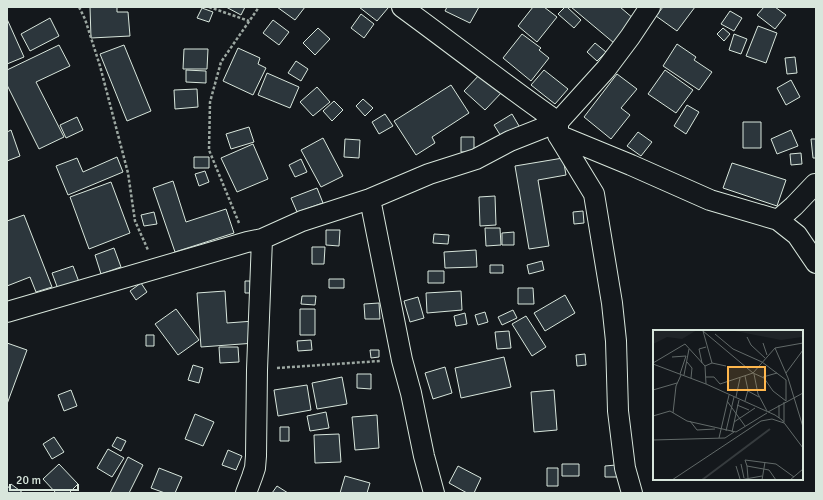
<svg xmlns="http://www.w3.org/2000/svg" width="823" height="500" viewBox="0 0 823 500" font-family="Signika,sans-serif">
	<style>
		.building { fill: #2c363c; stroke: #d8e6dc }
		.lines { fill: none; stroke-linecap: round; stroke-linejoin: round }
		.minor-casing { stroke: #d8e6dc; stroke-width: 22 }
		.path { stroke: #9da8a2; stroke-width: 2.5; stroke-dasharray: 3 2; stroke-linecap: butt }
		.minor { stroke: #14181c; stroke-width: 20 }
		.inset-river { fill: none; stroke: #363b3e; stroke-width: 2 }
		.inset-road { fill: none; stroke: #626a69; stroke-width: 1 }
		.view { fill: #ffb74d; fill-opacity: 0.15; stroke: #ffb74d; stroke-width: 2 }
		.inset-edge { fill: none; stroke: #d8e6dc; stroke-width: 2 }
	</style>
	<rect width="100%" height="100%" fill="#14181c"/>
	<!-- building -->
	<path class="building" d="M90,7H117V12H128L130,36L91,38Z
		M226,7H245L241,15Z
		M277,7H305L295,20Z
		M359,7H387L388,8L377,21Z
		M447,7H479L470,23L445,11Z
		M533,7H544L557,17L537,42L518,26Z
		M565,7H567L581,20L574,28L558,14Z
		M571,7H620L634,19L614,43Z
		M663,7H695L677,31L656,16Z
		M764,7H775L786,15L775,29L757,15Z
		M202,8L213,12L209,22L197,18Z
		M730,11L742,18L734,31L721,24Z
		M361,14L374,24L364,38L351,28Z
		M50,18L59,36L30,51L21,34Z
		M7,19L24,57L7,64Z
		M273,20L289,32L279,45L263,33Z
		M758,26L777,33L766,63L746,56Z
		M318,28L330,39L315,55L303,43Z
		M723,28L730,34L724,41L717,34Z
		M522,34L541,48L539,50L549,58L531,81L503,58Z
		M734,34L747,39L741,54L729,50Z
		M595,43L606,52L597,61L587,52Z
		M677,44L696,57L694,60L712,72L699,90L663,66Z
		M59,45L70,66L36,82L64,137L39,149L7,85V70Z
		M124,45L151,111L127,121L100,54Z
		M238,48L260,58L258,64L266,68L253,95L223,81Z
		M184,49H208L207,69H183Z
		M795,57L797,73L787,74L785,58Z
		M296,61L308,69L301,81L288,73Z
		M186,70L206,71V83L186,82Z
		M544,70L568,89L555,104L531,85Z
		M665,70L693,90L676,113L648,94Z
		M482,72L503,91L485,110L464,91Z
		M267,73L299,87L290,108L258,95Z
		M617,74L637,89L621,108L630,115L611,139L584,117Z
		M791,80L800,97L786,105L777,88Z
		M451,85L469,113L432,137L435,143L416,155L394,121Z
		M317,87L330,102L313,116L300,102Z
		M197,89L198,107L175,109L174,90Z
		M363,99L373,108L365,116L356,106Z
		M334,101L343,110L332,121L323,111Z
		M687,105L699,112L686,134L674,126Z
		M385,114L393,126L379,134L372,122Z
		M512,114L522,131L504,141L494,125Z
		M77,117L83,130L66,138L60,125Z
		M743,122H761V148H743Z
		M249,127L254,142L231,149L226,134Z
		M11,130L20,156L7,161V132Z
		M791,130L798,146L777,154L771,139Z
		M638,132L652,142L641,156L627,146Z
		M461,137H474V152H461Z
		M323,138L343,176L321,187L301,150Z
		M345,139L360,140L359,158L344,157Z
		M811,139H816V158H813Z
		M253,144L268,179L237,192L221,158Z
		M801,153L802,164L791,165L790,154Z
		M117,157L123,172L68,195L56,166L77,158L83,172Z
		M194,157H209V168H194Z
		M563,158L566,175L538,180L549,246L529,249L515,166Z
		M301,159L307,172L295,177L289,165Z
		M732,163L786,180L777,206L723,188Z
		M205,171L209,182L199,186L195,174Z
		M173,181L186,222L226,209L234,233L175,252L153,188Z
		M111,182L130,233L89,249L70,197Z
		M317,188L323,203L297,212L291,198Z
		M495,196L496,225L480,226L479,197Z
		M583,211L584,223L574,224L573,212Z
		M154,212L157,224L144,226L141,215Z
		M24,215L52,287L36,292L30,277L7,286V221Z
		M485,228H500L501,245L486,246Z
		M326,230H340L339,246L326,245Z
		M514,232V245H502V233Z
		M434,234L449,235L448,244L433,243Z
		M312,247H325L324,264H312Z
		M114,248L121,267L101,274L95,255Z
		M476,250L477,267L445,268L444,252Z
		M542,261L544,270L529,274L527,265Z
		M490,265H503V273H490Z
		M73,266L79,282L58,289L52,273Z
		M428,271H444V283H428Z
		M329,279H344V288H329Z
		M245,281H250L251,293H245Z
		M141,283L147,292L136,300L130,291Z
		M518,288H533L534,304H518Z
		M225,291L227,323L254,321L255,343L201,347L197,293Z
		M461,291L462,310L427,313L426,293Z
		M565,295L575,313L545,331L534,313Z
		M302,296H316L315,305L301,304Z
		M418,297L424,318L410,322L404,301Z
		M379,303L380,319H365L364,304Z
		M176,309L199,340L178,355L155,324Z
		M300,309H315V335H300Z
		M513,310L517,318L502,325L498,317Z
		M485,312L488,322L478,325L475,315Z
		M465,313L467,324L456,326L454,316Z
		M526,316L546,347L532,356L512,324Z
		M509,331L511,348L497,349L495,332Z
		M146,335H154V346H146Z
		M311,340L312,350L298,351L297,341Z
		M7,343L27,350L7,404Z
		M219,347H238L239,362L220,363Z
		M370,350H379V357L371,358Z
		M585,354L586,365L577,366L576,355Z
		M504,357L511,387L461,398L455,368Z
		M193,365L203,368L199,383L188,380Z
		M445,367L452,393L433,399L425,373Z
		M357,374H371V389L357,388Z
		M342,377L347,404L317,409L312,383Z
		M307,385L311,410L278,416L274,390Z
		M71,390L77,406L64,411L58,395Z
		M554,390L557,430L534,432L531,392Z
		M326,412L329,428L310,431L307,416Z
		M195,414L214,422L203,446L185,439Z
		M377,415L379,448L355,450L352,417Z
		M280,427H289V441H280Z
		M339,434L341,462L315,463L314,435Z
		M54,437L64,452L52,459L43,444Z
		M117,437L126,441L121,451L112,446Z
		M108,449L124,458L112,477L97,468Z
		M228,450L242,456L236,470L222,465Z
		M128,457L143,465L129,493H110Z
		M59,464L78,484L69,493H56L43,479Z
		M562,464H579V476H562Z
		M616,465L617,477H605V466Z
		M458,466L481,478L474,493H467L449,483Z
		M159,468L182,477L175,493H165L151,488Z
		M547,468H558V486H547Z
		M345,476L370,483L367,493H340Z
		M11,484L23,493H7V489Z
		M277,486L288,493H272Z"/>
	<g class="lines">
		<!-- minor casing -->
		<g class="minor-casing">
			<path id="minor" d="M402,7C454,45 505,85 558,122L606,69L630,37L650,7
				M558,135L594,194L612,303L616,341L618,411L625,468L632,493
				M370,199L402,360L411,393L424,456L434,493
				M778,220L794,206L815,184H816
				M7,312L247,242L262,239L302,221L370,199L429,174L476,159L510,141L558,122V135L631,165L710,200L778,220L797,235L816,263
				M246,493L252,477L255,468L256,456L257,370L262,239"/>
		</g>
		<!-- path -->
		<path class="path" d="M79,7L85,19L100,66L128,173L135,221L148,250
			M209,7L249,21
			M239,223L209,150L210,102L221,62L259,7
			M277,368L380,361"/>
		<!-- minor -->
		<use href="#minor" class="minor"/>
	</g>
	<!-- overview -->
	<g transform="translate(653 330)">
		<rect width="150" height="150" fill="#14181c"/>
		<path d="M0,0H44L29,9L14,7L0,14ZM149,0V7L128,10L77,0Z" fill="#202428"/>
		<path class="inset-river" d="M49,150L117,99"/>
		<path class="inset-road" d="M62,4L80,19L109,32L133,50V71M94,7L98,15L112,28M110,13L114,25M122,18L135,48L150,97M19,27L33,26M34,32L39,38L38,48M0,33L32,14L52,36L53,54M49,33L46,19L53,17M59,33L50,1L100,43L122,18L150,13M0,34L53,54L122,85L129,90L150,118M52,36L59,33L73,36M133,43L150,20M27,44L33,26M101,44L105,64L114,81M31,45L36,19M53,47H61L67,54L100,43L111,48L120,61L133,71M110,47L124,43M0,60L24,53M95,61L106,67M83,67L87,48M74,71L92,96M92,71L95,60L92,46M84,75L96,80M115,82L150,63M20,83L23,56L28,45M0,86L17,81L34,91L83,102L114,83M126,88V75M37,91L44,100L62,99M81,92L102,78M131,92V72M73,101L81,67M79,102L86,70M66,108L76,65M0,110L72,108L81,102M88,134L91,148M83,136L87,149M94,136L95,148M19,150L108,91L119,89L131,93M87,150L109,146M109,150L112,132M123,150L116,140L94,136L92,130L123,134L141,147M137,150L150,139"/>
		<path class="view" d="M75,37H112V60H75Z"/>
		<rect width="150" height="150" class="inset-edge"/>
	</g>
	<!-- border -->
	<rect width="823" height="500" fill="none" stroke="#d8e6dc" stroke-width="16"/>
	<!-- scale -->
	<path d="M10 484v6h68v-6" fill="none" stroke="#d8e6dc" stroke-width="2"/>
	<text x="16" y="484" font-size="12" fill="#d8e6dc" stroke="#14181c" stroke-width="3" paint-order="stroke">20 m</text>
</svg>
